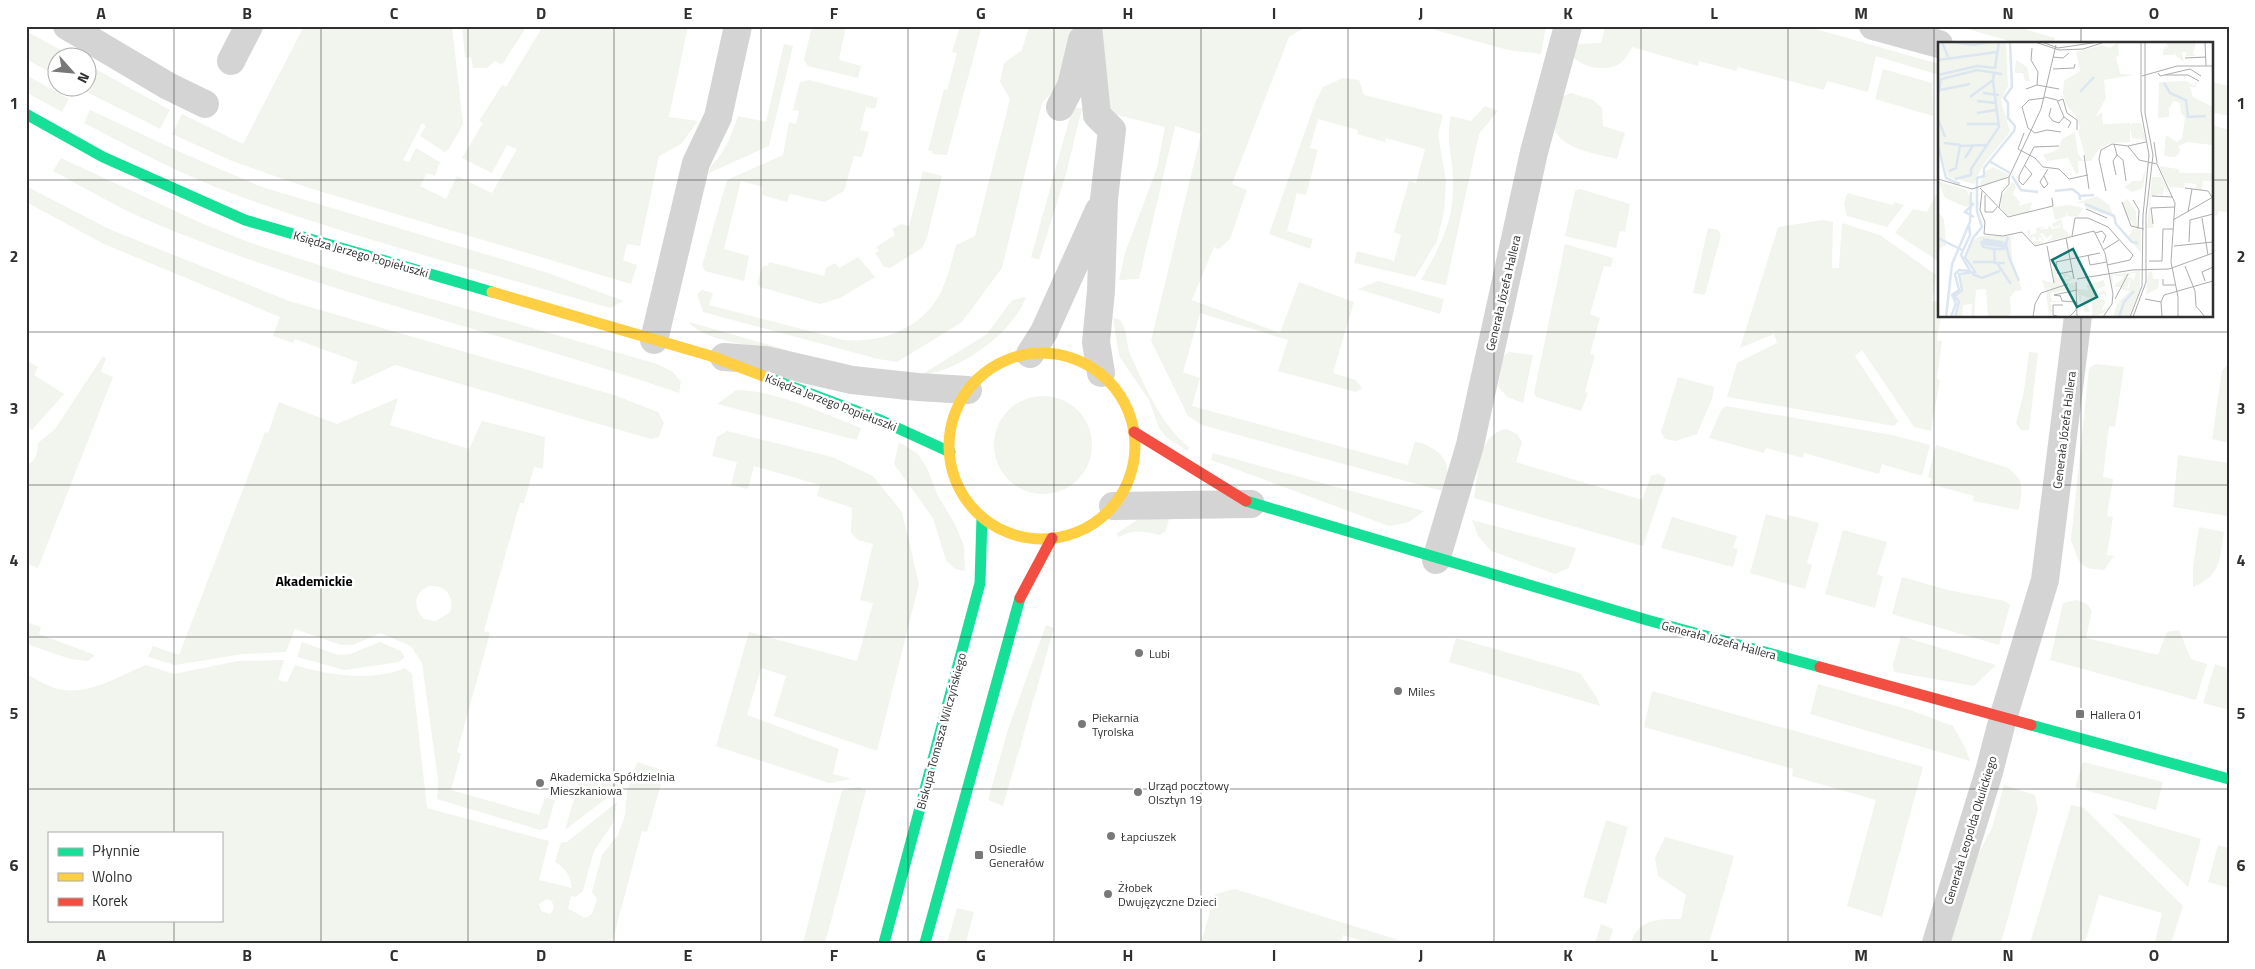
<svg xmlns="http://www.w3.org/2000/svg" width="2255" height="969" viewBox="0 0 2255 969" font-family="'Titillium Web',sans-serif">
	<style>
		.green { fill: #f1f5ed; fill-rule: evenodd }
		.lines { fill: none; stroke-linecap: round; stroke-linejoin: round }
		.street { stroke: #d4d4d4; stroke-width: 28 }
		.fast { stroke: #16e098; stroke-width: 11 }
		.slow { stroke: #ffcf43; stroke-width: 11 }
		.jam { stroke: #f24e42; stroke-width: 11 }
		.grid { fill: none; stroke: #303030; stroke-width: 1; stroke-opacity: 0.55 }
		.poi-dot { fill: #787878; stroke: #fff; stroke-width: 2 }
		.labels { text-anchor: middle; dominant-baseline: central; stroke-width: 5; stroke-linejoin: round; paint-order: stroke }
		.street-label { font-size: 12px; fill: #303030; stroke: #fff }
		.poi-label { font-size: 12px; fill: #303030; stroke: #fff; text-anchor: start }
		.neighbourhood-label { font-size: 14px; font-weight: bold; fill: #000; stroke: #fff }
		.inset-river { fill: none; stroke: #dce6f0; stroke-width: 2.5 }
		.inset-road { fill: none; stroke: #acacac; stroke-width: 1 }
		.view { fill: #0f766e; fill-opacity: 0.15; stroke: #0f766e; stroke-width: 2.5 }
		.inset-edge { fill: none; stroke: #303030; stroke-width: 2.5 }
		.neatline { fill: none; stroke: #303030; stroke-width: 2 }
		.grid-label { font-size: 16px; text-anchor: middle; font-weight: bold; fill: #303030 }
	</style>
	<rect width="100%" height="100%" fill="#fff"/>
	<!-- green -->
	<path class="green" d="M304,26H452L463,124L449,149L445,152L420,136L426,126L422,123L403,160L409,162L416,148L440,162L435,176L427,173L420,186L446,199L457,176L492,193L517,149L507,145L492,173L462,158L483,123L479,121L502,85L506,87L543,26H688L669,117L698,121L681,144L659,156L640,246L627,244L623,260L637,265L631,284L309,188L232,161L172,134L182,114L243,144Z
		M462,26H527L502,65L495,61L487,68H473L471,57L465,58Z
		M812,26H846L839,60L861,66L858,78L808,66L804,60Z
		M960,26H982L947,155L932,154L933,152L928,150L944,89L947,90L957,53L952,52Z
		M1029,26H1075L1064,80L1042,103L1002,268L962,322L897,362L878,359L703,312L697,294L702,290L713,293L709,305L844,340C880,343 916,331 937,299C947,283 951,263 956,245L975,236L1010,99L1000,82L1004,63L1022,50Z
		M1100,26H1308L1289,37L1232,184L1247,190L1230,239L1219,249L1214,247L1192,300L1280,333L1299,282L1354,302L1333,373L1356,380L1362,388L1356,392L1278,371L1288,340L1200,313L1183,372L1200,378L1192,406L1408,465L1415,441C1442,449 1456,464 1442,491L1202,425L1188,416L1151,341L1201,134L1175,126L1139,279L1119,280L1125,253L1157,168L1165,127L1109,113Z
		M1421,26H1546L1541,54L1508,50Z
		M1605,26H1805L1939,64V75L1876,56L1868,92L1827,81L1824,90L1738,67L1736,71L1699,61L1698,66L1632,47C1629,52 1627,58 1623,61C1609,73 1584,69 1572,56V44L1601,43Z
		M1957,26H2014L2055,38L2053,44H2020Z
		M26,31L74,57L58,58L57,76L26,59Z
		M784,44L793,46L769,146L709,173C711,164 714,163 719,157C728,145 733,129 738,116L766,122Z
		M88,65L170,110L160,129L79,88H88Z
		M1883,69L1932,83L1933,116L1875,99Z
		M26,75L69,99L62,112L26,92Z
		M1343,78L1359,80L1364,95L1443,115L1438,134L1446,181L1444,212L1437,241L1415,277L1354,263L1357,251L1394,261L1401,235L1394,232L1409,181L1416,183L1425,149L1386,138L1385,142L1357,134L1358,130L1318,119L1310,148L1318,150L1306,195L1297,193L1287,231L1313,239L1310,249L1269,234L1315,103L1323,87Z
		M809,80L878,98L875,109L866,107L860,130L869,132L862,157L854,156L844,191L825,202L790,194L787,202L762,195L763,187L741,181L724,249L749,256L744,281L705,271L702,266L727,180L783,155L789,122L796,124L799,111L793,110L800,82Z
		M2211,82L2229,86V116L2211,112Z
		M1571,93L1593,100L1602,108L1603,126L1625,133L1617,159C1595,153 1548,149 1553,115C1554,109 1559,102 1561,97Z
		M1073,106L1082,109L1066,174L1039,260L1031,257Z
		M1485,106L1498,111L1479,134L1446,285L1421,280C1440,246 1454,223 1453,182C1453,157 1445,142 1451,116L1471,121Z
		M90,110L180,152L262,187L548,273L624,301L610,308C486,272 360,240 239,196C186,177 134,149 84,123Z
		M2211,125L2229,130V213L2219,211L2217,216L2211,214Z
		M61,158L201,223L251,243L359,278L657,364L673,372L681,382L679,393C506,333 324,294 154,223C120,209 87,189 53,171Z
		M923,171L942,176L927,238L922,248L890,268L884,267L875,253L879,251L876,247L895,235L892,229L901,224L909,226Z
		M26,186L111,230L289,301L614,395L658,412L664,423L659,437L651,439L395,365L354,384L351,383L358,362L295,339L293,343L273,336L280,317L104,244L26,202Z
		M1580,189L1630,204L1625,232L1620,231L1616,248L1565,236L1575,191Z
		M1939,189V252L1938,261L1895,233L1913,209L1927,212Z
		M1847,193L1893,205L1894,202L1904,205L1887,227L1847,216L1844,204Z
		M1823,220L1833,222L1832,268H1839L1842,223L1880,235L1936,275L1932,301L1939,302V316H1941L1937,340L1942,341L1937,379L1940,380L1931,431L1914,427L1862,350L1855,356L1898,421L1894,426L1727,397L1737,363L1777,343L1774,334L1740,348L1778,227Z
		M1708,228L1718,230L1721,235L1705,295L1693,293Z
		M1565,244L1613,258L1611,267L1604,266L1590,314L1600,318L1590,354L1595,355L1585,392L1588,393L1581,411L1536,397L1534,393Z
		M858,257L875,277L840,298L820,304L760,287L757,283L763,266H768L769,262L824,276L826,268L835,263L839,268Z
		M1378,281L1444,299L1440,314L1358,289Z
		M1026,297C1012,334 960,371 921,375L987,334L1012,300Z
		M1113,318L1119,319C1129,330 1125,344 1131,356C1144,385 1163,428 1189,447L1188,451L1167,438L1159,428L1149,400L1119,356Z
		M689,322L787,350V352C763,347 703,342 689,322Z
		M1509,352L1533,355L1523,403L1507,397L1498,386L1503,356Z
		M2029,352L2038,353L2029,430H2021L2016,423L2024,391Z
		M103,356L106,358L101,372L113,377L38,568L26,563V466C35,461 38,453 38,443L55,429Z
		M26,360L38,367L34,375L64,394L32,430L26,426Z
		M2096,364L2124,367L2115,427L2109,426L2103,477L2113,479L2107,516L2113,517L2107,555L2114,556L2104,570C2079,569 2079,563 2071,540L2089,368Z
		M2228,365L2229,366V443L2212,439L2222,370Z
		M1678,377L1714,387L1712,399L1697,434L1676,441L1665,439L1661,432Z
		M736,390C778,391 822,413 861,428L857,440L717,404Z
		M994 445a49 49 0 1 1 98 0a49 49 0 1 1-98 0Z
		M398,398L390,425L469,449L482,421L545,437L543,469L534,467L524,503H520L484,631L490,633L457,752L461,754L451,790L539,815L545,797L555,800L547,828L540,830L437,799L438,780L422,663L411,646L380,633L353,645H341L295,629L286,652L243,654L175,665L148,657L153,646L179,655L265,432L268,433L279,402L337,424ZM430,586C446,585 455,597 450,612L436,621L424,619C412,607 414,591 430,586Z
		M1726,406L1892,435L1930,445L1922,476L1882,464L1879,474L1804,453L1803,458L1766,448L1764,453L1709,438L1721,410Z
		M1506,429L1517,434L1522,442L1516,462L1642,500L1651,476L1659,474L1666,479L1643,546L1474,498C1479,474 1476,434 1506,429Z
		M727,431L832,457L873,476L902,512L919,584L877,751L774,716L786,676L761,668L747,715L839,749L833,774L851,779L829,783L716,746L749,632L857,661L873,603L860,600L873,544L858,540L851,533L852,508L817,496L820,485L754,466L748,489L731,485L737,462L712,456L717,437Z
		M899,442L918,454L928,470L938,496L955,524L964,546L965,571L955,569L946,560L933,518L894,464Z
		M1936,445L2008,468C2026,482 2022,488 2019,510L1973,501L1974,496L1930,484L1932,479L1928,477Z
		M1213,453L1424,511L1409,522L1389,526L1211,460Z
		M2178,455L2229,463L2227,516L2173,507Z
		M1766,514L1787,520L1789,515L1819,523L1807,563L1812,565L1805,589L1750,573Z
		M1672,517L1737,536L1733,548L1738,549L1733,567L1661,548Z
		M1149,518L1169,519L1166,531L1159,535C1144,531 1133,529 1119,537L1116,534L1137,520Z
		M1472,520L1576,548L1569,568L1555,574L1491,551L1478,536Z
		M2199,527L2224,532C2220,557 2221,577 2193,587V567Z
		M1843,530L1887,542L1877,574L1883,577L1875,608L1825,594Z
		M1902,577L1948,590L2005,601L2010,605L1999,645L1892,614Z
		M2076,600L2087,604L2092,611L2086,638L2158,655L2167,632L2179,630L2191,659L2207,664L2196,700L2050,660L2063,603Z
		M26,622L41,627L39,634L95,655L88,661L70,659L30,645L26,643Z
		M1046,625L1054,628L1003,806L988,800L1008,729Z
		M1901,636L1996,665L1974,686L1894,672L1893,664Z
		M1456,638L1580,673L1596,696L1600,706L1449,662Z
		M302,642L338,655L350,654L380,642L401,651L405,657L399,662L345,670L297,657Z
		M284,660L278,680L287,682L295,665C327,675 373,682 405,668L412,674L427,808L549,841L539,880L572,888C570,876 566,868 555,862L561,842H567L617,802L613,823L594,851L583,891L576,897L571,896L568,909C575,911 579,916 586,918L592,914L597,899L592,892L602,855L618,835L625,815L627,791L637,762L665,771L647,832L642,831L612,943H26V674C36,679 47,686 58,689C88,696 119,676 146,665L174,674L238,661ZM49,833H221V920H49ZM547,899L552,901L554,908L550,914L541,911L539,904Z
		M2215,664L2227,668L2226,670L2229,671V710L2203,703Z
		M1818,684L1910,710L1953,726L1965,747L1970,761L1810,714Z
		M1652,691L1923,767L1882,917L1847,906L1876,800L1792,776L1793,769L1644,727Z
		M2083,762L2163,782L2156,810L2075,787Z
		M581,775L621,785L620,788L565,830Z
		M2004,785L2035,795L2038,809L2001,943H1950L1969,871L1992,828Z
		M859,787L866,790L825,943H803L842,790Z
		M2071,805L2084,808L2183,906L2171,943L2155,942L2162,913L2099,895L2085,943H2030Z
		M2112,813L2201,839L2188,887Z
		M1606,820L1628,827L1606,904L1583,897Z
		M1665,837L1734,856L1709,943H1631C1638,918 1661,919 1681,919L1686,895L1658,876L1655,858Z
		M2218,845L2229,848V888L2208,882Z
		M1235,889L1408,943H1369L1343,935L1340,943H1201L1215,894Z
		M957,908L974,912L966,943H947Z
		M1601,924L1613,929L1609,943H1595Z"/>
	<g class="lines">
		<!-- street -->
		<path class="street" d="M67,26L168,86L205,104
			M1088,26L1097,115L1112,130L1104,199L1101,291L1096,342L1101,373
			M1873,26L1939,44
			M231,61L249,26
			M1060,107L1071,86L1082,40
			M654,340L696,163L718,117L738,26
			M1030,354L1044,332L1099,210
			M724,357L765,360L852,380L918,387L968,390
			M1113,506L1251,504
			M1436,560L1470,445L1534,152L1568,26
			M1936,943L1989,772L2003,718L2045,580L2078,316"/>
		<!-- fast -->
		<path class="fast" d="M26,114L103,157L245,220L492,292
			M771,379L880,420L950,452
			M1246,501L1647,620L1820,667
			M2031,725L2229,779
			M884,943L980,583L982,517
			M925,943L1020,598"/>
		<!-- slow -->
		<path class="slow" d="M492,292L711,356L771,379
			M949 446a93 93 0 1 1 186 0a93 93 0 1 1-186 0Z"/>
		<!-- jam -->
		<path class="jam" d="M1134,432L1246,501
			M1020,598L1052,538
			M1820,667L2031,725"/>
	</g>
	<!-- grid -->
	<path class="grid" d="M174,26V833M321,26V943M468,26V943M614,26V943M761,26V943M908,26V943M1054,26V943M1201,26V943M1348,26V943M1494,26V943M1641,26V943M1788,26V943M1934,26V943M2081,26V44M26,180H1939M2211,180H2229M2081,316V943M26,332H2229M26,485H2229M26,637H2229M26,789H2229M174,920V943"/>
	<!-- markers -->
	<g class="poi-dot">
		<circle cx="1139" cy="653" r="5"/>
		<circle cx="1398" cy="691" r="5"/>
		<rect x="2075" y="709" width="10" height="10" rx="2.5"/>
		<circle cx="1082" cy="724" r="5"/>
		<circle cx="540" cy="783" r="5"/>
		<circle cx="1138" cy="792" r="5"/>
		<circle cx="1111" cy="836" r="5"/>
		<rect x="974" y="850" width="10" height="10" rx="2.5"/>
		<circle cx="1108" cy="894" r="5"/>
	</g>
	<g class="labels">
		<!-- street labels -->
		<g class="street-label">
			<text transform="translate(361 254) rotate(16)">Księdza Jerzego Popiełuszki</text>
			<text transform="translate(1503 293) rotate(-77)">Generała Józefa Hallera</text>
			<text transform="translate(831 402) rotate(21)">Księdza Jerzego Popiełuszki</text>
			<text transform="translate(2064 430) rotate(-83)">Generała Józefa Hallera</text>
			<text transform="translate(1719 640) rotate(15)">Generała Józefa Hallera</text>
			<text transform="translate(941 731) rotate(-75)">Biskupa Tomasza Wilczyńskiego</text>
			<text transform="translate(1970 830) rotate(-73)">Generała Leopolda Okulickiego</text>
		</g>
		<!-- poi labels -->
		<g class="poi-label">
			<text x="1149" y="653">Lubi</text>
			<text x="1408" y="691">Miles</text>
			<text x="2090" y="714">Hallera 01</text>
			<text x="1092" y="717">Piekarnia<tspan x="1092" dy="14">Tyrolska</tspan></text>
			<text x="550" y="776">Akademicka Spółdzielnia<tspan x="550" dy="14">Mieszkaniowa</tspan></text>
			<text x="1148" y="785">Urząd pocztowy<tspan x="1148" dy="14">Olsztyn 19</tspan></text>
			<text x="1121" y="836">Łapciuszek</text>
			<text x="989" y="848">Osiedle<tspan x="989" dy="14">Generałów</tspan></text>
			<text x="1118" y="887">Żłobek<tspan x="1118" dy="14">Dwujęzyczne Dzieci</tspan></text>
		</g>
		<!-- neighbourhood labels -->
		<g class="neighbourhood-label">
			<text x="314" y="580">Akademickie</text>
		</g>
	</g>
	<!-- overview -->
	<g transform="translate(1938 42)">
		<rect width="275" height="275" fill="#fff"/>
		<path d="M0,0H68L70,44L63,58L72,90L45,123L36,142L10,135L0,102ZM180,0L181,14L178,15L182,32L196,33L166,38L168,56L157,76L142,86L137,72L128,63L125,51L126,39L142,29L138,10L164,3L172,6ZM228,0H258L255,12L258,14H248V10H244L246,20L238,14V10L237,13H225V7H228L225,3L230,6ZM78,18L89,25L92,39H87L85,31H77ZM248,39L256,44L260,39L257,45H252L255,55L275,65V103L249,100L241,104L242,110L237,115H232L226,113L228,93L239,100L244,96L247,76L243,71L242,61L236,59L231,66V75L220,76L221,40ZM164,70L165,82L192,81L194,84V81H203L208,98L194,96L192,85V100L172,101L161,107L153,119H148L140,88ZM137,90L140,112L146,119H140L141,131L138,132L130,116L109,119L105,113L120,108L124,97ZM221,124L240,127L242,131H275V139H265L264,148L258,147V142L247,141L246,146L231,145ZM55,125L72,133L43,146L42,140L48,129ZM208,126L205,146L194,150L186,145L195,139H203ZM214,135H223L232,152L226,145L225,154L221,152L213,155L212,173L216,186H209ZM0,139L28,148L35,161L28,165L7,156ZM75,139L78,145L75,152L82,160L81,164L94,160L92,170L69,174L63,166V155ZM159,154L170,162H171L179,161L171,162L176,175L148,166L146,161H138ZM189,157L198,169L199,186L193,184L195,182L187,171L185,160ZM132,163L145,166L140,175L129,174L131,168L127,175L117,178L114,165ZM0,170L6,177L8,203L0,208ZM123,177L125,186L133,194L107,200L114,196V192L109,196L104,191L101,193H104L105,201L97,203L94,199H104L103,194L99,199L95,193L94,198L88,190L92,187V193L99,191L98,186L108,184L101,187H110L111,183L114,187L122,185V179L121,184L115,185L114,182ZM195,187L203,188V211L190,195ZM43,194H73L74,219L84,248L77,249L72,256L73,272L68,275H50L48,247L38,248L36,275H33L34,262L25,263L24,275H18L22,262L18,254L25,247L22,233L38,231L28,213L36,197ZM118,226L119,238L123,232L125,237H132L129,233L127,236H130H126L125,232H130L134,236L135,230V236L128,242L135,241L138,247L112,251L114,259H121L124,260H112L114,269L111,275L108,249L114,246L107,248L104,238L116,241L114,227ZM202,229V247L191,275H175L179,262L192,249L183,248L186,241L189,235L188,238L190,235L192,236L190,244L185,246H191L193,233L195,239L198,231H193L191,235L190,232L183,245H175L186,235L175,233L174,242L172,233ZM214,229L215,237H221L220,246L208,253L210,231ZM166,238L167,244L159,247L160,251L165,248L168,250V255L166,252L159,254L168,259L163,269L172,264L166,271L154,275V261H150L151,270L143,269H146L145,259L152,256L143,253V263L139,247L150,248L148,243Z" fill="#f1f5ed"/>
		<path d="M45,196L65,199L66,206L44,203Z" fill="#dce6f0"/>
		<path class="inset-river" d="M4,0L10,15M17,0L35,3L53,0M0,18L59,10M0,33L39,24L57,26L61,0M0,38L39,28L64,32M226,41L232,51L248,58L250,75L268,74M2,48L32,42M142,50L156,35M45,51L61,53M0,54L3,37M32,55L55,38L56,31M39,59L58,61M39,71L58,68M0,77L7,95M29,82H60M6,101L23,103M0,103L8,136L22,142M27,116L36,102M51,119L72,131M11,129L18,126L22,104L48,103M74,134L83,148L100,150M17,137L33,133V127L61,85L55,39M117,149L134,147L141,152L142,158M141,154L156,153M36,161L27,170L36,175M147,162L176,174L178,182L194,200L200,201M70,195L68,202L71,215L81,239M0,196L24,208M43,199L45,205L56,207H66L67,200M56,207L57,221H67M35,220H56M59,221L73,242M34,232L44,236L62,229M8,275L14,222L32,180L33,150M13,275L18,261L14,253L21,248L17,232L21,228L32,229L23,213L32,193L31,183M17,275L21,260L17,254L24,248L21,232L37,230L27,215L35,196L44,185L39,169V136L46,134V126L76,89L77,84L70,76V61L66,56L74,45L72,0M181,275L186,260L196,249"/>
		<path class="inset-road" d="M97,0L121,8L145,7L167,0M104,0L120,6L161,0M267,0L268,24M94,6L93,18L100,30L99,43M115,15L125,16L131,11M247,16L268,15M115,27L136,26L137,22M220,31L222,34L252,27L263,34M227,33H250L261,39M204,34L239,24H275M88,47L99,43L121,47M107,55L119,58L126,75L133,80L130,86M107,56L91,58L84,65L90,86L97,91L109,88L123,90M120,59L125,57L129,71L139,78V88M113,66L111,74L115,79L121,81L126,75M86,91L80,107L97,116L105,125L121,127L131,137L150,133M216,100L219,121M176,102L179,113L185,118L188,139M190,104L201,118L219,122L237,161L233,220L240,255V275M146,113L151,147M87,124L94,132L85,143L81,139V134L96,105L121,104M178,133L175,119L179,113M106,134L110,142L106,146L102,140L110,127M0,137L34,147L71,135M42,146L70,175L115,164L114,156M247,146L270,149L274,155M44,149L42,168L47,180L46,192L65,194L84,190L97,204L156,189L167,211L175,252L174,262L165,275M168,149L161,117L163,108L174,102L190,104L208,100M47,153V170H55L59,165M214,154L234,155M195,158L201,168L200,187M184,160L193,184L206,187M61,166L64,150L71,142V135L103,67L118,3M148,167L169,176M250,170L254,147M264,176L270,213M235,178L275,155M215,182L213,166L237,165M157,191L164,189L168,194L165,201M134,194L137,176H150L170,185L195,213L192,218L169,223M128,196L136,237M251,200L252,178L275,172M109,204L116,241M236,204L275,200M165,208L181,198M150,213L152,223L169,220M211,219H224L225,187H235M247,224L257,249L258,264L267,275M135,229L120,232L118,220L162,211M139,237L194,228L231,227L275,211M225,237V243H237M267,239L264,230L275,225M138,240L139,275M122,253L124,259L138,260M122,254L116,253L139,248M177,257L190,232M207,257L223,260M95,275L97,262L103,251L130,242M122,275L115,273V263H125M131,275L138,268L139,260M192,275L204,244L205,173L211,113L203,69V0M195,275L208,240V173L215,113L207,71V0M224,275L223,260L226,253L275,239"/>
		<path class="view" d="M135,207L159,255L139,265L114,218Z"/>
		<rect width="275" height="275" class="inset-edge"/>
	</g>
	<!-- border -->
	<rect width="2255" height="969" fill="none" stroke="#ffffff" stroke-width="55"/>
	<!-- legend -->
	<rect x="48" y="832" width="175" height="90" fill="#ffffff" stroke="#acacac"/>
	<rect x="58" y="848" width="25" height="8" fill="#16e098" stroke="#acacac"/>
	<text x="92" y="856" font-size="15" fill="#303030">Płynnie</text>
	<rect x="58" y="873" width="25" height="8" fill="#ffcf43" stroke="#acacac"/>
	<text x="92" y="882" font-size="15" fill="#303030">Wolno</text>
	<rect x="58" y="898" width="25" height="8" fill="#f24e42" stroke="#acacac"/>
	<text x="92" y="906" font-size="15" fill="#303030">Korek</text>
	<!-- north arrow -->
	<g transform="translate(72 72) rotate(117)"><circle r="24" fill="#ffffff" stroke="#acacac"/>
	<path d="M0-4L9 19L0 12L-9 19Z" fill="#787878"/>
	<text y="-8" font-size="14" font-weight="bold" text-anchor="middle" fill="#303030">N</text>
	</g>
	<rect x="28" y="28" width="2200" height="914" class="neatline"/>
	<g class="grid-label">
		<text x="101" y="19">A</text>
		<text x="247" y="19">B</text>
		<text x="394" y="19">C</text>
		<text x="541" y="19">D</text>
		<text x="688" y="19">E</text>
		<text x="834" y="19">F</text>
		<text x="981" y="19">G</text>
		<text x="1128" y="19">H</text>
		<text x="1274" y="19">I</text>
		<text x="1421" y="19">J</text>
		<text x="1568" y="19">K</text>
		<text x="1714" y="19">L</text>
		<text x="1861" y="19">M</text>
		<text x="2008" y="19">N</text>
		<text x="2154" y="19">O</text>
		<text x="14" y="109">1</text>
		<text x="2241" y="109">1</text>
		<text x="14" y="262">2</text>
		<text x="2241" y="262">2</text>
		<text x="14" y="414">3</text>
		<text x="2241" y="414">3</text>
		<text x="14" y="566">4</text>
		<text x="2241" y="566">4</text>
		<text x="14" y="719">5</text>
		<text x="2241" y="719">5</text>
		<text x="14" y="871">6</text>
		<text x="2241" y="871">6</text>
		<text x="101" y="961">A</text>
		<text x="247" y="961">B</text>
		<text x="394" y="961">C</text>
		<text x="541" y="961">D</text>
		<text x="688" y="961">E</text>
		<text x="834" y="961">F</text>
		<text x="981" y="961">G</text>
		<text x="1128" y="961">H</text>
		<text x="1274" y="961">I</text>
		<text x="1421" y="961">J</text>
		<text x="1568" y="961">K</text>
		<text x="1714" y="961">L</text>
		<text x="1861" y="961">M</text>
		<text x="2008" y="961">N</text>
		<text x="2154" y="961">O</text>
	</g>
</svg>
